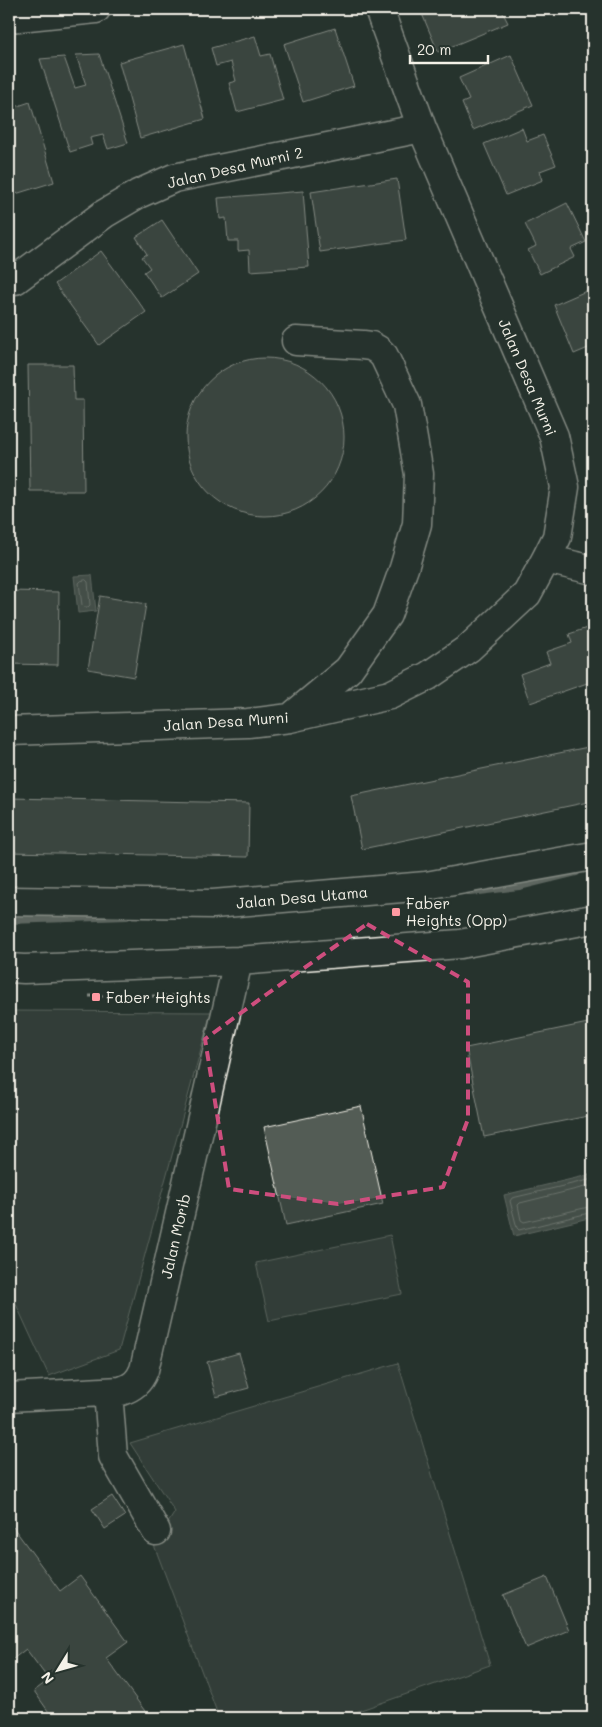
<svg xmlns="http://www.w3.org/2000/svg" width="602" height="1727" viewBox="0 0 602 1727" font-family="Mali,sans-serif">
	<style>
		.green { fill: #414b45; stroke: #9a9e96 }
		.water { fill: #676f68; stroke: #9fa39b }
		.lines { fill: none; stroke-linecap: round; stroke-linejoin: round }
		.shore { stroke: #bcbdb5; stroke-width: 1 }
		.stream { stroke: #9fa39b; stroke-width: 8 }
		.building { fill: #525c55; stroke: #f4f1e8 }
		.minor-casing { stroke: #f4f1e8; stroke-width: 31 }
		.path { stroke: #f4f1e8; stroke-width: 3; stroke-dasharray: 5 4; stroke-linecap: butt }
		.minor { stroke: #26332d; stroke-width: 28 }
		.marked { fill: none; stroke: #ce4e7e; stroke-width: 4; stroke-dasharray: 10 6; stroke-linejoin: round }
		.poi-dot { fill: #ff9aa2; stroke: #26332d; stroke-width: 2 }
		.labels { text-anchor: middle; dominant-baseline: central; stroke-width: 4.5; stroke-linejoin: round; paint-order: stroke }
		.street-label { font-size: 15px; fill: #f4f1e8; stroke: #26332d }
		.poi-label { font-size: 15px; fill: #f4f1e8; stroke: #26332d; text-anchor: start }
	</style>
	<rect width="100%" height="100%" fill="#26332d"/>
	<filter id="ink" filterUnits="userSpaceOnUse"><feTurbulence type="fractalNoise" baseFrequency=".02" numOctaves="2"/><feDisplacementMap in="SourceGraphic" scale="10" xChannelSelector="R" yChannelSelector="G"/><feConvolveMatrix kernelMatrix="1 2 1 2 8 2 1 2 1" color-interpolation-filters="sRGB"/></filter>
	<g filter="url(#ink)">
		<!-- green -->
		<path class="green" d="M9,1011L211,1012L119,1350L49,1376L9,1289Z
			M390,1235L402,1294L269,1321L256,1263Z
			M398,1363L490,1665L338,1718H217L218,1715L154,1545L175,1512L130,1443Z"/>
		<!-- water -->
		<path class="water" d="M92,575L96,611L78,613L74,576Z
			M593,1174V1217L514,1236L504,1195Z"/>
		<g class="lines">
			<!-- shore -->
			<path class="shore" d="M86,580L88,582L90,605L88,607H84L82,605L79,583L81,581Z
				M593,1179L512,1198L510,1201L517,1228L519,1230L593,1212
				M593,1185L520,1203L518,1205L521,1220L524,1222L593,1206"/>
			<!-- stream -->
			<path class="stream" d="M470,892L519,886L576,872
				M9,920L127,916"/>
		</g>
		<!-- building -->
		<path class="building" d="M420,9H501L508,23L438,52Z
			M335,28L354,86L303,102L284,44Z
			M255,36L261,56L270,54L283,100L237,112L229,83L236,81L231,62L216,66L211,48Z
			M184,44L205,119L140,138L119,62Z
			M99,54L128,143L108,149L103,135L90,138L92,145L70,152L40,59L64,57L75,88L86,85L76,55Z
			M511,55L533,105L473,130L462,103L469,100L459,78Z
			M30,102L54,182L9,196V109Z
			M522,128L527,141L543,135L556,165L540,171L543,180L506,195L484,144Z
			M397,179L406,240L320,252L311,192Z
			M303,191L309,267L250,271L249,250L238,251V241H228L226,218L220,219L218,198Z
			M567,203L586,242L571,249L575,257L540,274L528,250L536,246L525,224Z
			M162,220L198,274L162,298L144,272L150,268L142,257L147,254L136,237Z
			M101,251L146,312L99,345L55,284Z
			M593,288V346L574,354L554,305Z
			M186 437a79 79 0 1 1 158 0a79 79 0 1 1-158 0Z
			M28,365H73L74,400H83L84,491H30Z
			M9,591L59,592L58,665L9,664Z
			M100,596L146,604L134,677L88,669Z
			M593,626V681L530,703L520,674L550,663L546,652L572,643L569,634Z
			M593,746V801L362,849L351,796Z
			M9,798L249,803L248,857L9,852Z
			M593,1022V1115L484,1137L466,1048Z
			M361,1106L383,1204L286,1225L264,1127Z
			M239,1353L249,1388L216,1397L207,1362Z
			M112,1496L125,1516L105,1529L92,1509Z
			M13,1527L60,1591L80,1576L128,1642L106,1658L150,1718H53L34,1691L49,1680L26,1649L9,1662V1530Z
			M547,1577L569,1630L526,1648L503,1595Z"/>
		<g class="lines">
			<!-- minor casing -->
			<g class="minor-casing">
				<path id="minor" d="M9,18L96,9
					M15,280L104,214L138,194L174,178L422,128
					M546,559L593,570
					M295,714L348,670L387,615L404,568L417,524L419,474L407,405L384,356L378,350L371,346L363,345L296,341
					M9,731L248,723L290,718L390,695L428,676L469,648L527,594L546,559L557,537L565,487L554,436L422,128L379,9
					M9,901L213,904L426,886L593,856
					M9,968L24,969L238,961L460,944L593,919
					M108,1392L113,1456L156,1531
					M9,1397L121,1391C133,1387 139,1382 144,1370L238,961"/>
			</g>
			<!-- path -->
			<path class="path" d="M89,996H181"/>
			<!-- minor -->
			<use href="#minor" class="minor"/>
		</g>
	</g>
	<!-- marked area -->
	<path d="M0 0H602V1727H0ZM367,924L468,982V1119L443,1187L338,1204L229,1189L205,1039L267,994Z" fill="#26332d" fill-opacity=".55" fill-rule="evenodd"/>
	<path class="marked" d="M367,924L468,982V1119L443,1187L338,1204L229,1189L205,1039L267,994Z"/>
	<!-- markers -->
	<g class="poi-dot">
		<rect x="391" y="907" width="10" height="10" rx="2.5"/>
		<rect x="91" y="992" width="10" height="10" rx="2.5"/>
	</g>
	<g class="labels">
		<!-- street labels -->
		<g class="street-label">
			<text transform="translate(235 167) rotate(-13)">Jalan Desa Murni 2</text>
			<text transform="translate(528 377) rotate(67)">Jalan Desa Murni</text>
			<text transform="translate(226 721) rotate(-4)">Jalan Desa Murni</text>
			<text transform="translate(302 897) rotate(-5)">Jalan Desa Utama</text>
			<text transform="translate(175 1236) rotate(-77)">Jalan Morib</text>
		</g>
		<!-- poi labels -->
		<g class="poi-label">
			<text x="406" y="903">Faber<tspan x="406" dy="17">Heights (Opp)</tspan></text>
			<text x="106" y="997">Faber Heights</text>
		</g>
	</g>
	<!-- margin -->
	<rect width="602" height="1727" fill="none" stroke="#26332d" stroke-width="30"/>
	<rect x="15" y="15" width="572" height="1697" fill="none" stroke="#f4f1e8" stroke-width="2" filter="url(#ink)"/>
	<!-- north arrow -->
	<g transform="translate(58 1670) rotate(233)" stroke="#26332d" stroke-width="4" paint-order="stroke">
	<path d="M0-4L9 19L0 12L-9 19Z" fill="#f4f1e8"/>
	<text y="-8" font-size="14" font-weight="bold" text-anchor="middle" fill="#f4f1e8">N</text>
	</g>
	<!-- scale -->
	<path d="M410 55v8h78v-8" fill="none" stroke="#f4f1e8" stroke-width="2.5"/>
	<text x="417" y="55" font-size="15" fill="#f4f1e8" stroke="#26332d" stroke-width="4" paint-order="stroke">20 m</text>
</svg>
